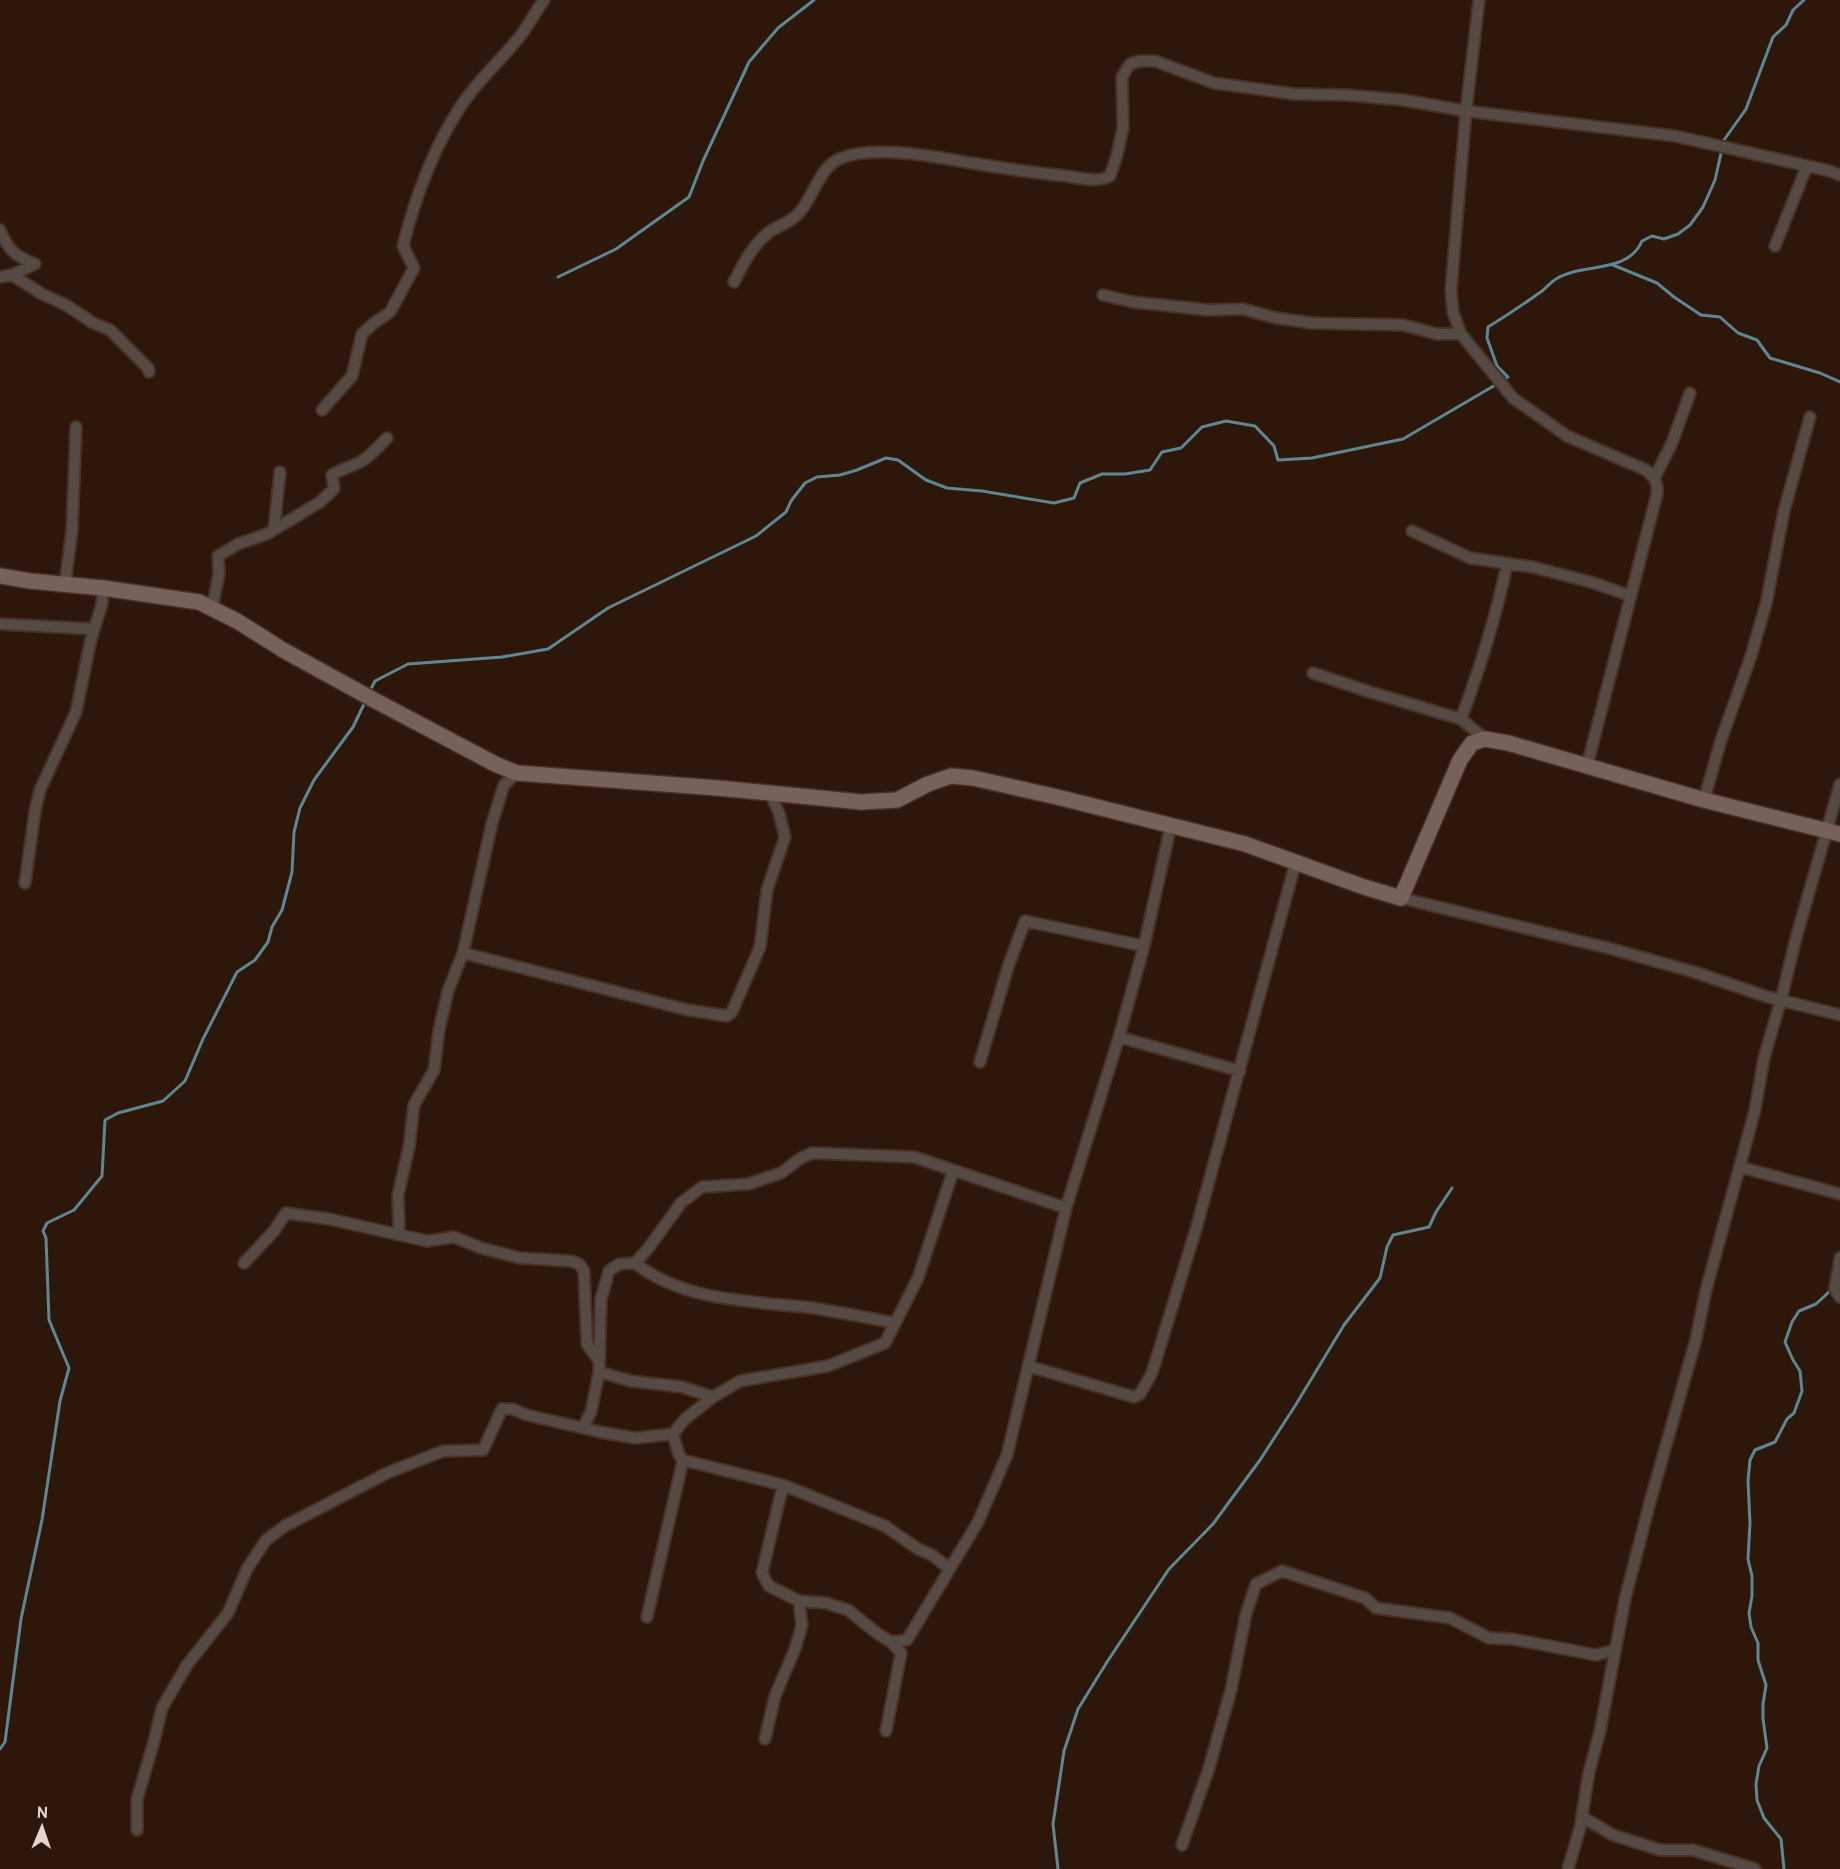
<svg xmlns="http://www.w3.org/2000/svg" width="1840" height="1869" viewBox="0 0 1840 1869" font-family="Overpass,sans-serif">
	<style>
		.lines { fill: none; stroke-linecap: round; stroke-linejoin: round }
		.stream { stroke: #5e8793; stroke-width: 3 }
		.street-casing { stroke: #473225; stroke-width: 14 }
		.secondary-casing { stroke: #473225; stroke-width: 18 }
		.street { stroke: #564a44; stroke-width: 10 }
		.secondary { stroke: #766259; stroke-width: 15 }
	</style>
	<rect width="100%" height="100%" fill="#2d170a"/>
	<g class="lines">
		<!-- stream -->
		<path class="stream" d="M1613,265L1657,283L1674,297L1701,315L1720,317L1738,333L1757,340L1770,358L1820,373L1840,382
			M558,277L616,249L689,197L703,161L749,62L778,28L814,0
			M1503,380L1508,377L1497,366L1487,338L1488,327C1506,316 1524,304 1542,291C1547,287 1551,282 1556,279C1583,262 1627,275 1642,241L1652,236L1664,239L1678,234L1690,225L1703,207L1715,180L1724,140L1746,109L1773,37L1786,25L1793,10L1804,0
			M370,691L375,681L408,664L502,657L548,649L608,608L756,536L786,512L791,501L805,483L817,477L840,475L857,470L886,458L898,460L926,480L947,488L982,491L1054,503L1074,498L1080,483L1102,474H1125L1150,470L1162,452L1181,448L1202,427L1226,421L1255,426L1274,446L1278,460L1312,458L1403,439L1497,384
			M0,1749L5,1742L21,1619L42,1520L60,1401L69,1368L49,1320L46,1238L43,1231L47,1223L74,1210L102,1176L105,1120L118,1113L163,1101L185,1081L203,1039L237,972L255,960L268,942L272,927L282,910L292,872L294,832L300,808L314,780L353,727L366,700
			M1058,1869L1053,1824L1064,1751L1078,1709L1107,1662L1169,1569L1213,1524L1260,1460L1295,1406L1344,1325L1380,1278L1387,1247L1393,1235L1429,1227L1436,1212L1452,1188
			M1784,1869L1781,1839L1764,1818L1757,1800L1756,1784L1759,1766L1767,1748L1763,1719V1704L1766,1685L1758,1660V1643L1751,1627L1749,1613L1752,1596V1576L1748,1559L1750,1523L1748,1481L1750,1460L1755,1450L1775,1442L1787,1419L1794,1413L1802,1391L1800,1371L1793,1360L1785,1342L1792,1322L1799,1311L1816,1304L1829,1292L1833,1270"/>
		<!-- street casing -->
		<g class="street-casing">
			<path id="street" d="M1479,0L1466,111L1451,290L1453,312L1461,334L1513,398L1567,436L1646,470C1655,478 1658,482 1657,494L1587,766
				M0,230C8,250 15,256 35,264L12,275
				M1775,246L1807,166
				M0,277L12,275L42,294L66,305L93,323L110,330L148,368L149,372
				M734,282C743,264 752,246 768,233C777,226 790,223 799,213C812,199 820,167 839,159C873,144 935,157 971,163C1002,168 1034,173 1066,176C1080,178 1098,183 1110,176L1117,155L1123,127L1122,77L1130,64L1140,61H1155L1214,83L1294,94L1347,95L1403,100L1466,111L1675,136L1830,171L1840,175
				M1103,295L1133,302L1208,310L1243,309L1276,318L1312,323L1403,325L1437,334H1461
				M322,410L352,376L362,334L374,323L390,312L414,268L403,246C415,198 432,151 459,109C476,81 501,61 521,35C529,24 536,11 544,0
				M1655,477L1672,443L1690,393
				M274,529L280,472
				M1412,531L1470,558L1532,567L1591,582L1631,596
				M65,584L72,530L76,427
				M212,608L219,574L218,556L238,544L267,534L320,502L334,489L332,475C340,470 347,468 356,464C368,459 378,447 387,438
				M0,624L94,629
				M1313,673L1370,692L1461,719L1485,739
				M1461,719C1480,668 1496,617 1507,564
				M1704,800L1721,740L1751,656L1766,604L1784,511L1810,417
				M25,883L35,811L40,790L76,712L91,639L102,604L103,588
				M1401,898L1608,948L1694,972L1768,997L1840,1015
				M463,953L688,1010L727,1016L732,1012L760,947L767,890L785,837L779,813L770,793
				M1119,1037L1240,1071
				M980,1062L1008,967L1025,921L1144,946
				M1740,1167L1840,1194
				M399,1234L398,1195L409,1147L414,1105L434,1070L439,1030L448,991L463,953L492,823L504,785L517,773
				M1840,1258L1835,1289L1840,1297
				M244,1263L274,1231L286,1213L329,1219L427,1241L454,1237L481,1248L520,1258L571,1261L579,1264L584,1271L587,1344L599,1361
				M635,1263L647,1250L681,1203L702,1187L748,1184L781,1173L801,1158L812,1153L914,1157L1066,1208
				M1028,1366L1134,1397L1140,1394L1152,1373L1196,1229L1296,861
				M599,1372L631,1381L682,1387L713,1397
				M583,1427L591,1412L599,1372L601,1299L609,1271L619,1264L635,1263C684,1302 753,1301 813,1308C840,1312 868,1318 895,1323
				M683,1460L783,1485L885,1526L918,1549L932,1555L950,1569
				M783,1485L762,1573L769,1586L799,1601L826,1603L848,1610L878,1634L891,1642L907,1640L978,1522L1007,1455L1066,1208L1119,1037L1144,946L1171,825
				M647,1617L683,1460L679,1455L673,1434
				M886,1731L901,1653L891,1642
				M765,1739L775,1696L795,1649L802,1625L799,1601
				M1582,1817L1613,1835L1660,1850H1693L1755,1869
				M137,1830V1799L153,1745L162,1708L187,1665L228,1613L247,1569L266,1540L285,1526L387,1473L443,1451L483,1450L502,1409H512L527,1415L600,1432L635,1438L673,1434L685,1419L713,1397L740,1381L828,1366L885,1343L918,1278L953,1171
				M1182,1845L1208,1771L1231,1690L1246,1614L1256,1584L1282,1571L1365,1598L1376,1608L1450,1618L1489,1638L1513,1639L1596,1655L1615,1650
				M1568,1869L1580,1828L1589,1772L1600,1731L1625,1599L1650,1502L1696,1339L1706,1290L1755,1110L1764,1058L1781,1000L1796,938L1840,784"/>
		</g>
		<!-- secondary casing -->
		<g class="secondary-casing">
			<path id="secondary" d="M0,576L30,581L103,588L199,602L237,621L283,650L374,700L495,764L517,773L718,788L861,802L897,800L928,784L951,776L973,778L1057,797L1245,844L1364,887L1401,898L1460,760L1472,743L1485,739L1508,743L1704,800L1840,834"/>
		</g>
		<!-- street -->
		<use href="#street" class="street"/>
		<!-- secondary -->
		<use href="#secondary" class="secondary"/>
	</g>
	<!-- north arrow -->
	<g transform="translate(42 1827) rotate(2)" stroke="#2d170a" stroke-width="4.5" paint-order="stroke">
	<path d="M0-4.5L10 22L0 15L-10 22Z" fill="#e5d5cc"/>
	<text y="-9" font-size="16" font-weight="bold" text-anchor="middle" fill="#e5d5cc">N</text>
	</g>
</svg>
